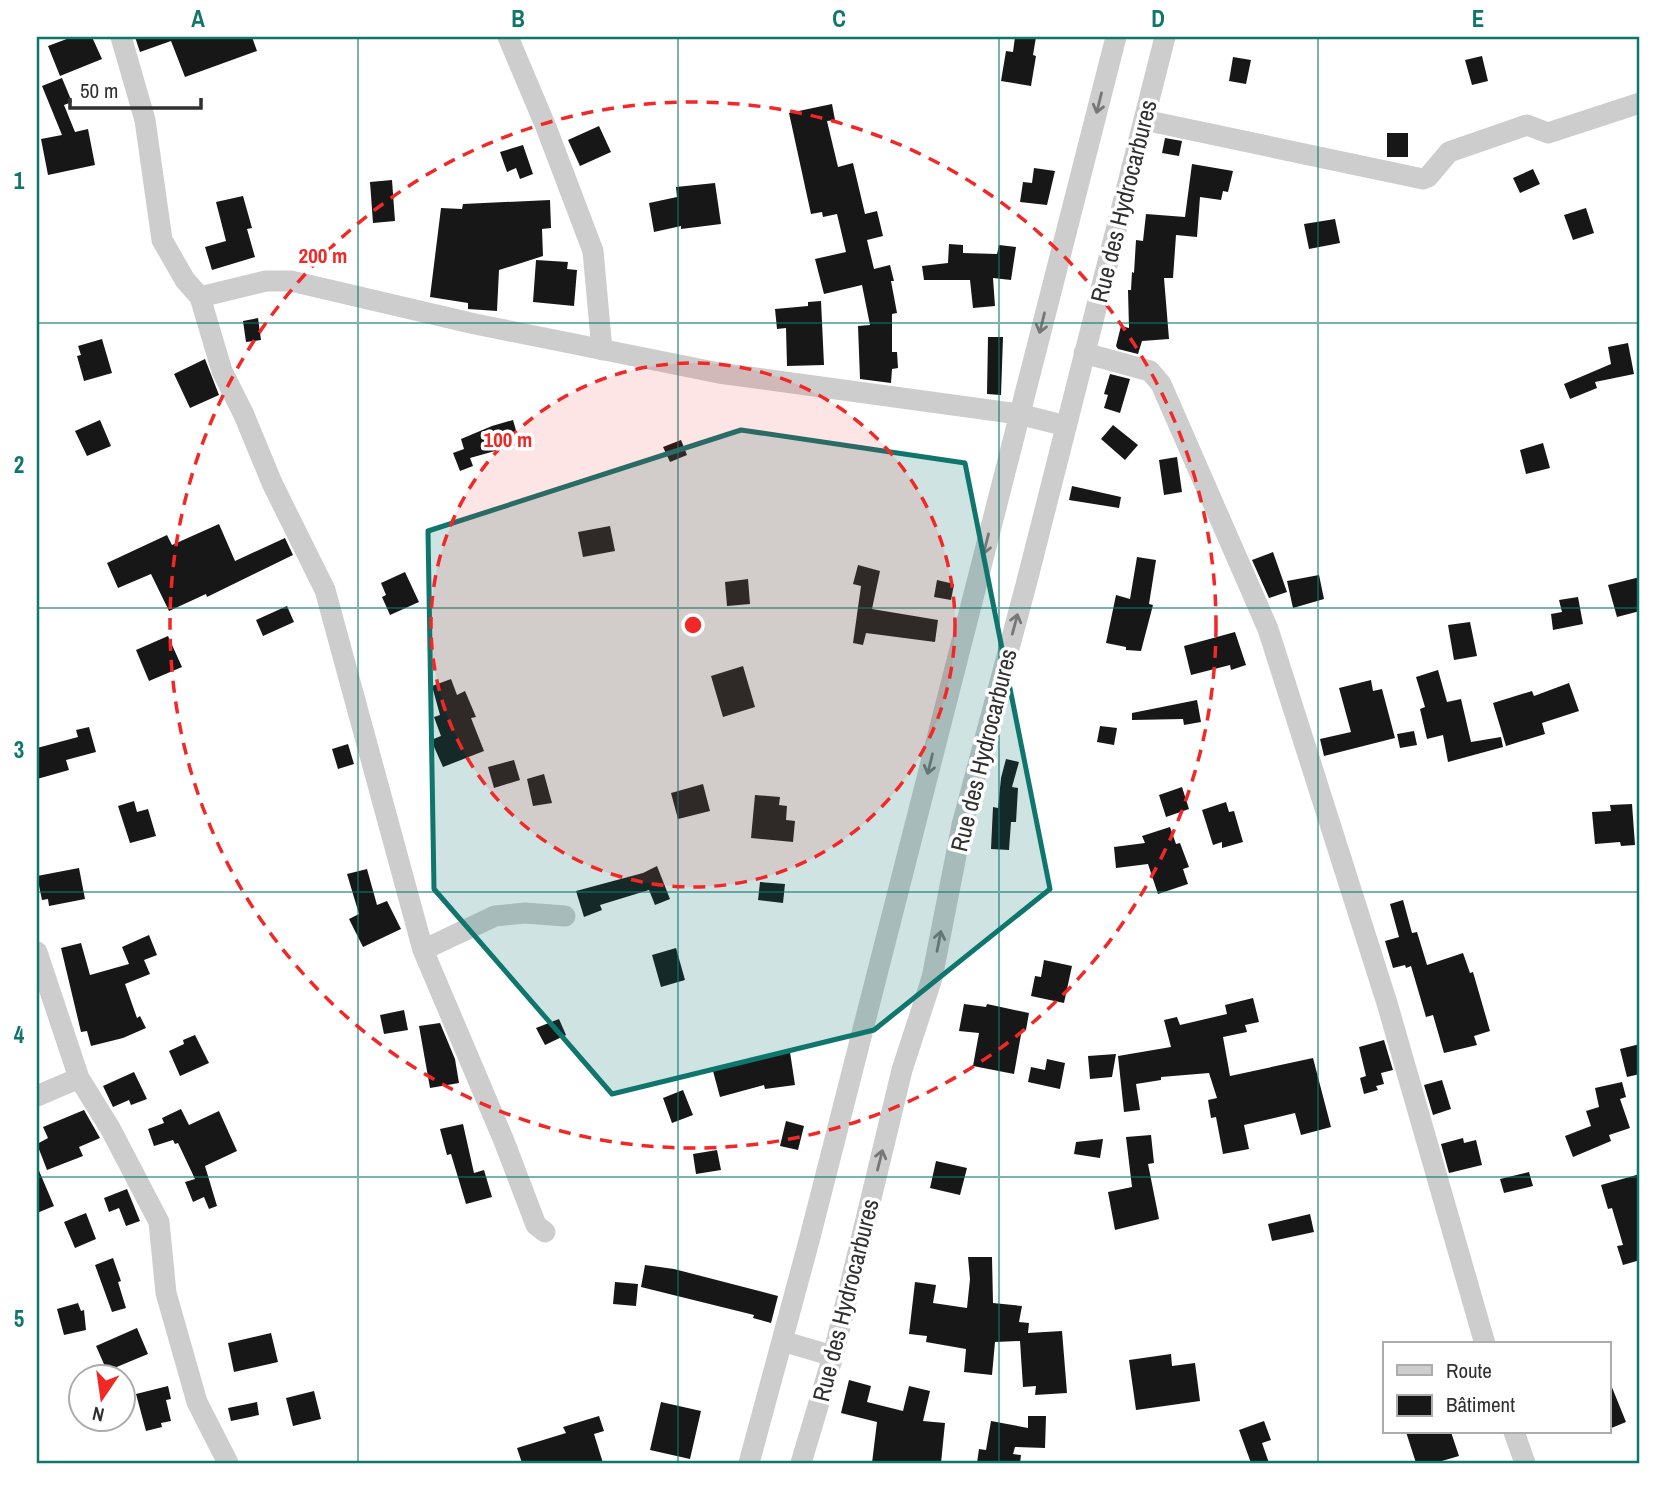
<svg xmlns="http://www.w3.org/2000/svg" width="1677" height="1500" viewBox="0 0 1677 1500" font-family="'Archivo Narrow',sans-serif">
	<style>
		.building { fill: #171717 }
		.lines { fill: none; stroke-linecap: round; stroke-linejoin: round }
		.minor { stroke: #cdcdcd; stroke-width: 21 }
		.oneway { stroke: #777 }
		.marked { fill: #0f766e; fill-opacity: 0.2; stroke: #0f766e; stroke-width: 5; stroke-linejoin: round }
		.grid { fill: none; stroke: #0f766e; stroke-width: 2; stroke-opacity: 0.55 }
		.ring { fill: none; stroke: #f22827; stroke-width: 3.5; stroke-dasharray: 12 9 }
		.labels { text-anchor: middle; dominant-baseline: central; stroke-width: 7; stroke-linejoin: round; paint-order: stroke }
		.street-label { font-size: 24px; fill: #303030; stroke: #fff }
		.centre { fill: #f22827; stroke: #fff; stroke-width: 3.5 }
		.ring-label { font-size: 21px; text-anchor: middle; font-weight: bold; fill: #f22827; stroke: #fff; stroke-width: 7; stroke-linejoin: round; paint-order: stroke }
		.neatline { fill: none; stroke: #0f766e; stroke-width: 2.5 }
		.grid-label { font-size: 23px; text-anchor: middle; font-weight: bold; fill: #0f766e }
	</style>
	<rect width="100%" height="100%" fill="#fff"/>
	<!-- building -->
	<path class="building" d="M72,37H92L102,59L60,76L48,46Z
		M135,37H252L257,51L185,77L171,41L140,52Z
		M1015,37H1036L1033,55L1036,56L1031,86L1001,81L1006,51L1013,52Z
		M1482,56L1488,81L1472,85L1465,60Z
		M1233,57L1251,60L1246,84L1229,81Z
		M62,78L72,102L64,105L75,132L88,129L95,165L48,175L41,139L62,135L42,86Z
		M832,104L835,120L827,121L838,167L853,163L865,214L877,211L883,236L867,240L874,269L890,265L894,281H891L897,313L892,314V352H897L898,368L892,369L891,383L860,379L858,326L870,325L862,285L824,294L815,259L846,252L837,214L823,217L822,212L811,214L789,113Z
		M599,126L611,152L580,166L568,140Z
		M1387,133H1408V157H1387Z
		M1165,138L1182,141L1179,156L1162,153Z
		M523,145L533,174L520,179L516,168L507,172L500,152Z
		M1192,164L1233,171L1228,192L1223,191L1221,200L1200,197L1197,237L1176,235L1173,278H1164L1169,339L1142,341L1138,354L1118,349L1116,346L1121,326L1129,328L1128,290H1131L1132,272L1134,273L1136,240L1143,241L1146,214L1185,217Z
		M1034,168L1055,171L1047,205L1020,202L1023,182L1032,183Z
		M1533,169L1540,184L1520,193L1513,178Z
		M392,180L395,221L373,223L370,182Z
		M715,183L721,224L681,229V226L654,232L649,203L677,197L676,187Z
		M243,196L252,228L247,229L255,257L212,270L205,247L226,241L216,202Z
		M550,200L551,228L542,229L543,256L499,270L497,311L468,309V303L430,297L441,208L462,209L463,204Z
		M1586,208L1594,233L1573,240L1564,215Z
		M1335,219L1340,243L1309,249L1304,224Z
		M949,244L963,245V253L997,254L999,245L1016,247L1011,280L993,278L995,306L973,308L970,280H924L922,266L948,263Z
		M536,260L568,262L567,269L577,270L574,306L533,302Z
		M821,301L824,365L787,366L786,328L777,329L775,309L808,306V302Z
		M258,318L261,340L246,342L243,321Z
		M988,337H1003L1001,395L987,394Z
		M102,339L112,373L84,381L77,356L81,355L78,346Z
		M1628,343L1634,374L1595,382L1597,388L1570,399L1564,384L1611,364L1608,347Z
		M205,359L219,395L190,408L174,374Z
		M1110,374L1130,379L1120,413L1104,408L1108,395L1104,394Z
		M100,420L111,446L87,456L75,431Z
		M513,420L520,444L470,458L473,466L460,471L453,453L464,449L461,439L492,426Z
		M1113,425L1138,445L1125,460L1101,439Z
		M681,440L687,455L670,462L663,447Z
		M1543,443L1550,468L1526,474L1520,450Z
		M1177,457L1182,492L1164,495L1159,460Z
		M1072,486L1121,497L1119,508L1069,500Z
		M219,524L235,561L285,538L293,555L207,597L206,594L169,611L151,574L118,588L107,563L167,535L172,545Z
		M610,526L615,551L583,557L578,532Z
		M1273,552L1287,592L1269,598L1252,560Z
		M1137,557L1156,560L1149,604L1153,605L1141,651L1126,650V647L1106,643L1116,595L1130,599Z
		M858,565L880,571L872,609L938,620L935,642L866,633L863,645L853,643L861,586L853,584Z
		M405,572L419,602L390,615L382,597L386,595L381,583Z
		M1319,575L1324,599L1293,608L1287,581Z
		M1640,577V611L1617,617L1608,585Z
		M748,579L750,604L727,606L725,582Z
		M937,580L954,584L951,600L934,597Z
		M1578,597L1583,624L1553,630L1551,614L1562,612L1559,600Z
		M287,606L294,622L263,636L256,620Z
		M1470,622L1477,656L1454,660L1448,625Z
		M1235,632L1246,665L1231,670L1230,665L1191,675L1184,646Z
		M168,636L182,667L149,681L136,650Z
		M743,666L755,707L723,717L711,676Z
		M1438,670L1447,702L1461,699L1471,742L1501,737L1503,747L1448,762L1443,735L1427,739L1420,709L1425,707L1416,677Z
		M451,679L457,695L465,691L476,717L471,718L484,751L443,767L431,740L441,736L434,717L440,715L432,686Z
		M1371,680L1373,691L1382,689L1395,738L1324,756L1320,739L1351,732L1339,688Z
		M1569,683L1579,711L1542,723L1545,734L1506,746L1493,703L1532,691L1534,696Z
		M1197,700L1201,722L1184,725L1183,719L1132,720V713Z
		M1100,726L1117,728L1114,745L1097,742Z
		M89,727L96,752L66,760L69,770L37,779V748L78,737L76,730Z
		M1414,731L1417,745L1400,748L1397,734Z
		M348,744L354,764L338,769L332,749Z
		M1006,759L1019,762L1012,787L1018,788L1016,822H1011L1009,850L991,849L993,807L998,808L1001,778Z
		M514,760L520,780L494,788L488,767Z
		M544,774L552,803L533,806L527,779Z
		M703,784L710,811L678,819L671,793Z
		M1182,787L1189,809L1166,817L1159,795Z
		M755,795L780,797L779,805L787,806L786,820L795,821L793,842L751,838Z
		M134,801L137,812L148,809L156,836L130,843L118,806Z
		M1226,802L1229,812L1234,811L1243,842L1222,848V842L1213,845L1202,810Z
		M1632,804L1635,845L1621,846L1620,842L1595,844L1592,812L1611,811L1610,805Z
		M1170,827L1176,844L1180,843L1189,867L1183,869L1188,884L1158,894L1148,864L1116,868L1114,847L1145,843L1142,836Z
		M657,866L670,899L655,905L649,890L600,905L602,910L584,917L576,891L643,873Z
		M79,868L85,899L49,906L48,899L42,900L37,876Z
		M367,869L377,905L387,901L401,929L363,947L349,919L359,914L347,874Z
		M760,882L785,884L783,903L758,900Z
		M1403,900L1412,933L1417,932L1427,965L1463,953L1470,973L1473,972L1490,1031L1474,1036L1477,1045L1444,1053L1433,1015L1426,1017L1411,966L1406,968L1405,965L1393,968L1385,941L1399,937L1390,904Z
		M149,935L157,955L144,960L150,974L125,984L137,1018L140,1016L146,1028L123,1038L91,1046L87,1031L81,1032L61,948L81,943L90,975L129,964L122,947Z
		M676,948L685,980L661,987L652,955Z
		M1044,960L1072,966L1064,1003L1031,996L1035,976L1041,977Z
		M1253,998L1259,1022L1245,1025L1247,1032L1223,1037L1230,1076L1313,1058L1331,1127L1301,1135L1295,1113L1244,1125L1249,1149L1223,1154L1216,1117L1211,1118L1208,1100L1217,1098L1209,1073L1161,1077V1080L1136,1084L1140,1110L1124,1112L1118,1056L1171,1047L1164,1020L1177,1017L1180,1025L1227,1014L1225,1005Z
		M964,1004L986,1007L987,1004L1029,1013L1026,1030L1022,1029L1014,1074L973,1066L979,1033L959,1031Z
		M404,1010L408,1030L384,1034L380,1015Z
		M559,1019L566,1035L545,1045L536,1028Z
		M440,1023L455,1059L459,1083L430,1088L419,1026Z
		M195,1035L209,1063L180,1076L169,1051L184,1044L183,1040Z
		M1384,1040L1393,1070L1381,1073L1384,1084L1376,1086L1378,1090L1364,1094L1360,1078L1366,1076L1359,1047Z
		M1640,1044V1074L1627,1077L1620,1049Z
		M790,1052L795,1085L765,1089L764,1085L720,1097L713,1071L760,1059V1056Z
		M1116,1054L1112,1077L1090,1079L1088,1056Z
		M1047,1059L1065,1063L1060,1089L1028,1082L1031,1067L1045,1070Z
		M134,1072L147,1099L131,1105L129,1100L113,1107L103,1086Z
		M1442,1080L1451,1109L1433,1115L1424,1085Z
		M1622,1082L1626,1097L1620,1099L1630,1128L1609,1135L1611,1141L1573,1157L1565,1136L1591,1126L1586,1111L1599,1107L1595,1088Z
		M683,1090L693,1115L672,1123L663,1098Z
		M181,1109L189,1125L219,1111L237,1151L205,1166L217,1206L209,1209L204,1197L193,1202L185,1182L195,1179L178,1143L175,1144L173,1140L154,1146L148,1129L164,1123L162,1118Z
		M84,1110L100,1138L79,1147L83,1156L47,1170L37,1144L48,1138L43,1127Z
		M786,1121L804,1126L798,1150L780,1146Z
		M463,1124L474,1173L484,1170L492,1197L466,1204L451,1154L447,1155L440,1129Z
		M1151,1135L1154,1163L1148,1164L1159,1219L1115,1230L1108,1192L1132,1187L1126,1137Z
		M1463,1138L1464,1143L1476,1140L1482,1165L1449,1173L1441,1144Z
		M1103,1139L1100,1158L1074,1154L1076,1142Z
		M717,1150L721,1170L696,1174L693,1154Z
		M936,1161L967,1168L960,1195L930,1188Z
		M37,1166L54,1206L37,1213Z
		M1529,1172L1533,1186L1504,1193L1500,1179Z
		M1640,1174V1260L1623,1265L1617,1246L1623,1245L1612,1208L1608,1209L1601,1185Z
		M127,1189L140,1221L126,1226L119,1208L109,1212L104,1198Z
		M86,1213L96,1239L75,1248L64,1222Z
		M1310,1214L1314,1232L1272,1241L1268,1224Z
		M968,1257H992L993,1303L1022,1306L1019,1322L1029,1323L1028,1333L1062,1331L1067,1393L1035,1395L1036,1386L1023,1387L1020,1341L995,1342L992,1375L964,1372L966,1349L926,1342L927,1336L909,1334L915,1282L936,1285L933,1303L967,1308L970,1279Z
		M113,1258L121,1281L118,1282L126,1308L112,1312L95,1265Z
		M645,1265L674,1269L778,1296L771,1323L753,1318L754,1315L641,1287Z
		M615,1282L638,1284L636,1306L613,1304Z
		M78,1303L81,1311L84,1310L86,1330L64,1335L57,1309Z
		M137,1328L148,1354L107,1371L96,1346Z
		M271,1333L278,1362L234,1372L228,1343Z
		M1171,1354L1172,1366L1195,1363L1200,1401L1136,1410L1129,1360Z
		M849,1380L871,1386L867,1402L903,1411L909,1386L930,1391L923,1421L945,1423L941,1463H872L877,1422L841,1413Z
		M1609,1380L1626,1422L1609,1429Z
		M168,1386L171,1399L166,1400L171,1421L161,1423L162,1427L146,1431L136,1394Z
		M314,1391L321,1419L293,1426L286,1398Z
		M257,1402L259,1415L231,1421L228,1408Z
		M661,1402L701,1411L690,1459L650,1450Z
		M599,1416L604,1431L594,1434L603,1463H522L517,1448L566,1433L563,1427Z
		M1028,1416H1046L1045,1448L1015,1447L1013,1454L1021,1455L1020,1463H977L979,1449L986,1450L991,1421L1028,1428Z
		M1264,1421L1271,1440L1262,1443L1269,1463H1251L1239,1430Z
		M1406,1432H1451L1459,1456L1435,1463H1416Z"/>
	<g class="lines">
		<!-- minor -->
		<path class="minor" d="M121,37L145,120L162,240L185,280L200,297L266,281H291L475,324L719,373L1019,414L1066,426
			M508,37L546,127L593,251L602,350
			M1144,120L1423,179L1428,177L1449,152L1527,125L1548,133L1640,103
			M200,297L222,371L244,415L272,483L325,590L423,950L504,1141L536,1225L545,1232
			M1084,353L1150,371L1161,384L1268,629L1387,1003L1485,1344
			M423,950L495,916L525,913L565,916
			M37,952L79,1078L110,1128L159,1222L166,1293L197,1402L228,1463
			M37,1096L79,1078
			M782,1341L833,1356
			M1514,1432L1525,1463
			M749,1463L809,1241L1116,37
			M801,1463L833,1356L902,1070L932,978L962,825L1027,581L1165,37"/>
	</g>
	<!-- one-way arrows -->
	<defs><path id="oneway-shaft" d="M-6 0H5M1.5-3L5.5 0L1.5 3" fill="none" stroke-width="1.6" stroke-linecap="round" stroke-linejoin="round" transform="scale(1.75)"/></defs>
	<g class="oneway">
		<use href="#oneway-shaft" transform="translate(1099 103) rotate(104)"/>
		<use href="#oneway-shaft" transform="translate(1042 323) rotate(104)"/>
		<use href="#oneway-shaft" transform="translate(986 544) rotate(104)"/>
		<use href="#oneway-shaft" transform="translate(1015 624) rotate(-75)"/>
		<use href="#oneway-shaft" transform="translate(930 764) rotate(104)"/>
		<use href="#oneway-shaft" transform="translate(939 941) rotate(-79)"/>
		<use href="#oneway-shaft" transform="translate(880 1160) rotate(-76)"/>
	</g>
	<!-- marked area -->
	<path class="marked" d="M741,430L965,463L1050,889L874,1030L612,1094L434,889L428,531Z"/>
	<!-- grid -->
	<path class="grid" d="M358,37V1463M678,37V1463M999,37V1463M1318,37V1463M37,323H1640M37,608H1640M37,892H1640M37,1177H1640"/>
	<!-- distance rings -->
	<circle cx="693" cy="625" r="262" fill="#f22827" fill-opacity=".12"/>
	<g class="ring">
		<circle cx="693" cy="625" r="262"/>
		<circle cx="693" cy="625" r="523"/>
	</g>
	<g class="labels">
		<!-- street labels -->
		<g class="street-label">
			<text transform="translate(1123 201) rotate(-76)">Rue des Hydrocarbures</text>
			<text transform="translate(983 750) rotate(-76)">Rue des Hydrocarbures</text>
			<text transform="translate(845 1300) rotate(-76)">Rue des Hydrocarbures</text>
		</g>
	</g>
	<circle cx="693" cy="625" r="10" class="centre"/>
	<g class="ring-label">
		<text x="323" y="263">200 m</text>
		<text x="508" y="447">100 m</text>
	</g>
	<!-- border -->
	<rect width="1677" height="1500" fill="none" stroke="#ffffff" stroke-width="77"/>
	<!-- legend -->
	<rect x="1383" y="1342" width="228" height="91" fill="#ffffff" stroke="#acacac" stroke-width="2"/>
	<rect x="1397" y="1365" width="35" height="10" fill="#cdcdcd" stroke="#acacac" stroke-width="2"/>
	<text x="1446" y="1378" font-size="21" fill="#303030">Route</text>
	<rect x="1397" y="1395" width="35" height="21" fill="#171717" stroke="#acacac" stroke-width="2"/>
	<text x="1446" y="1412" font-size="21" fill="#303030">Bâtiment</text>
	<!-- north arrow -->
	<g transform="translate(102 1398) rotate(193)"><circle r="33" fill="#ffffff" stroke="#acacac" stroke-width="2"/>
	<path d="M0-5L12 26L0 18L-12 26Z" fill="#f22827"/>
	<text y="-10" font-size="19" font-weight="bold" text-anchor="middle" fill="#303030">N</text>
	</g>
	<!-- scale -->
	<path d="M70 98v10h131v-10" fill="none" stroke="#303030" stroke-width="3.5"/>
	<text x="80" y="98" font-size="21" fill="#303030" stroke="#ffffff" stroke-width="5" paint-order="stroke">50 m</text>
	<rect x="38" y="38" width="1600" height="1424" class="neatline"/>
	<g class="grid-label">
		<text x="198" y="27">A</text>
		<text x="518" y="27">B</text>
		<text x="839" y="27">C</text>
		<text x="1158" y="27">D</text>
		<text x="1478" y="27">E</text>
		<text x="19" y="189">1</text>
		<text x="19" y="473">2</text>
		<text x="19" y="758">3</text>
		<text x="19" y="1043">4</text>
		<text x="19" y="1327">5</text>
	</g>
</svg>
